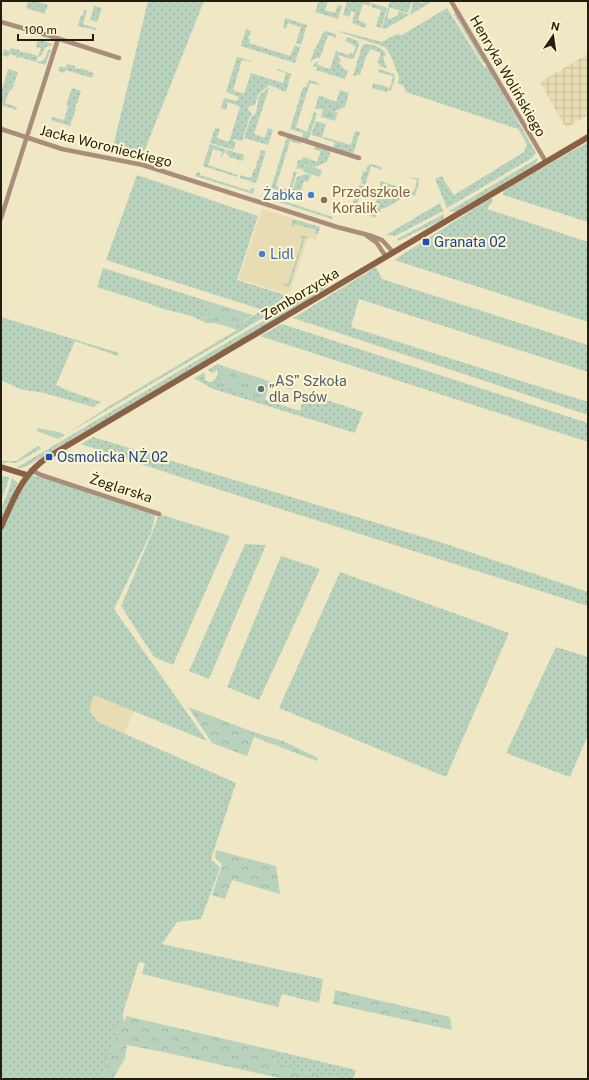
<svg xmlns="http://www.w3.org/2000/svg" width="589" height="1080" viewBox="0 0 589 1080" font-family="'Public Sans',sans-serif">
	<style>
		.built { fill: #e8ddb2 }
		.industrial { fill: url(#industrial-grid) }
		.grass { fill: url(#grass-dots); fill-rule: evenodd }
		.forest { fill: url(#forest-crowns) }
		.park { fill: url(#park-tufts) }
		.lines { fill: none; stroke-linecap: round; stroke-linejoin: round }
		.street { stroke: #aa8c7a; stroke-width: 4.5 }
		.secondary { stroke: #8b6145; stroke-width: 6 }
		.shop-dot { fill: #3f7fe0; stroke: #fef5d1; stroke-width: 1.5 }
		.education-dot { fill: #8d6e63; stroke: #fef5d1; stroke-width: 1.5 }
		.transit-dot { fill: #1a4fb4; stroke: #fef5d1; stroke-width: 1.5 }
		.service-dot { fill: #5c6f8a; stroke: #fef5d1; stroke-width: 1.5 }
		.labels { text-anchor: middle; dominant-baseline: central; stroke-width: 4; stroke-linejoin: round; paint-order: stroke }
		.street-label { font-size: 14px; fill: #221e11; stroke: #fef5d1 }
		.education-label { font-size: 14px; fill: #785e54; stroke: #fef5d1; text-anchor: start }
		.shop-label { font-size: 14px; fill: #366cbe; stroke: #fef5d1; text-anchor: end }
		.transit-label { font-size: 14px; fill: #164399; stroke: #fef5d1; text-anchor: start }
		.service-label { font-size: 14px; fill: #4e5e75; stroke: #fef5d1; text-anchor: start }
	</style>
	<defs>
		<pattern id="industrial-grid" width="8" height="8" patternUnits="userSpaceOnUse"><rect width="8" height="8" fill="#e8ddb2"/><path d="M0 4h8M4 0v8" fill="none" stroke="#c7bd98"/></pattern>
		<pattern id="grass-dots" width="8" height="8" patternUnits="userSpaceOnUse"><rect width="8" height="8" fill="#b8d2bd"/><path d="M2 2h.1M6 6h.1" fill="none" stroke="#9eb4a1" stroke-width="1.8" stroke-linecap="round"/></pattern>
		<pattern id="forest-crowns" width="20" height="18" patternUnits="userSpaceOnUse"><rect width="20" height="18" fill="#b8d2bd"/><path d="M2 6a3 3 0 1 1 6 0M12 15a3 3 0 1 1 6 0" fill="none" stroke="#9eb4a1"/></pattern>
		<pattern id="park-tufts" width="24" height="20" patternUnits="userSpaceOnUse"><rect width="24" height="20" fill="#b8d2bd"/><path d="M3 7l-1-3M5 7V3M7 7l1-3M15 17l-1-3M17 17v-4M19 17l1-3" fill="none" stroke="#9eb4a1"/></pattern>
	</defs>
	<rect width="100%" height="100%" fill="#f0e8c4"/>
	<!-- built -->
	<path class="built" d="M262,209L320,227L316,240L308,238L290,292L287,294L239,279Z
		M94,695L134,711L124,734L98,722L89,710Z"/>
	<!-- industrial -->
	<path class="industrial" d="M588,54V115L566,128L540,82Z"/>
	<!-- grass -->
	<path class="grass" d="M28,1H36L48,5L46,10H45V14L26,8Z
		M148,1H204L140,162L112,151Z
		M319,1H328L325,10L335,13L338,5L342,6L338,19L315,12Z
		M347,1H366L371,3L370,6L363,4L358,20L367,24L365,28L352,23L355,12L351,11L349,17L343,15Z
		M390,1H412L408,13L388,7Z
		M413,1L423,3L424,1H433L410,15Z
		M372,3L387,8L381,28L376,26L381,10L371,7Z
		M94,6L102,8L97,22L90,20Z
		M388,8H390L387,18L391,19L398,15L399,11L409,15L385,29L382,28Z
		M447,8L484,67L487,66L536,153L532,158L447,208L435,179L442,176L445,182L454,195L524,152L527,144L518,129L406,92L403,85L398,84L399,77L390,54L385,47L340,32V31L382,42L397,34L402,35Z
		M84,9L87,10L83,24L96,28V30L78,26L81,15L83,16Z
		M455,12L485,63H483L454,14Z
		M285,18L307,25L301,45L296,43L301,27L288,23L286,29L283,28Z
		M246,29L251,31L248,39H250L249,43L290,56L295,45L300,47L295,63L241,46Z
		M326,31L336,34V38L328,35L320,58H315L310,62L314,51L323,33Z
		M347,37L358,41L359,45L354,58L350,59L339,55L338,58L341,59L340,62H338L345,70H348L345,79L316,70L317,67L313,66L316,62H318L317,65L330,69L336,51L349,55L350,53L353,54L356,46H353V44L345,41Z
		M38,39L52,44V46C45,45 44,49 42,55L38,57L36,62C45,62 46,56 48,50H51L45,65L20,57L15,58L17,56L10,54L8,57L2,55L4,49L10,51L11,48L19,50V51L24,53V52L38,56L41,48L36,47Z
		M366,44C374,45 383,47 386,55L383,57L387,69L380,66V64L377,63L381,53L370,49L368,54H367L360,75H357L356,76H353L362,46Z
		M237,57L251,61V62L242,60L233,90L244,94L251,73L283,83L286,73L277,70L278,69L291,74L286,92L269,85L258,95L255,105L249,106L248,110L252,114L250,116L242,141L233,139V141L236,142L233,150L210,143L215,128L220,129L217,138L229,142L240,107L228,102L226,110L221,108L224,98L237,101L239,97L226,92Z
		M67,64L75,66V68L79,69L80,68L94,73L92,78L66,70L64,73L58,71L60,66L66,68Z
		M8,69L18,72L12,90L10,89L5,103L17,107L16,110L1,105V89L3,87Z
		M379,69L394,74L395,78L391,91L388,90L387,92L372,88L373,83L390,88L393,76L378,72Z
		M309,80L319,83V85L310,83L296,127L307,132L314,112L317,113L309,138L308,140L302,138L303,133L290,129L303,87H306Z
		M72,88L81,91L77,104H76L75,109H76L70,126L51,120L52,117L64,120L68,106L66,105Z
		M268,88L285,93L269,88L254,134L265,138L268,128L273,130L268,145L244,138L251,117L256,113L259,96Z
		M340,90L349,93L345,107L333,112L323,109H315L319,95L336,102Z
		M316,121L326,124L322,138L311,135Z
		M355,131L360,132L353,154L333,148L335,142L323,139L324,137L351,145Z
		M287,137L301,141L300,144L290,141L276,186L289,190L294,171L297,172L290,194L271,188Z
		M588,142V222L503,195V191Z
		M210,144L227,150L220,158L222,152L213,149L208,165L238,175L237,177L203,166Z
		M316,146L331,151L327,162L315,167L305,164L303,170L298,168L297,169H296L298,160H301L304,157L317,162L321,151L313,149Z
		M228,150L244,155L243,161L241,160L240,161L234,158H230L226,153Z
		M261,150L266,151L256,183L240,178V175L251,178L254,169H255Z
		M538,158L536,164L457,211L454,212L449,211Z
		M371,164L382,167L381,170L371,166L365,185L361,183L362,179H361L363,171L366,172L367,166Z
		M199,172L200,173V175L250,191L251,188H254L253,194L195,176L197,173Z
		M305,174L311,175L308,182L304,181L299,197L298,196V194L292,192L297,177Z
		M137,175L258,216L237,280L286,295L268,312L271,313L65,435L111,405L237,330L232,328L263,310L106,260Z
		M411,177L419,179L418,182L419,183L415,196L411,195V196L380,186V181L414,192L417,180L411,178Z
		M359,185L363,186L354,214L350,213Z
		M379,189L382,190L379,200L383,202L397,194L400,196L401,194L406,196L384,209L383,208L380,210L381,211L377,214L375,218L370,216L375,202H376L377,199L376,198Z
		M268,196L333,217L332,219L267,198Z
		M491,198L493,200L487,209L588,242V322L394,260Z
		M440,203L443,211L395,236L386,235Z
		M444,214V217L442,220L398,241L397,239Z
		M293,219L320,227L318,234H315L316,230L295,224L293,227L291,224Z
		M301,235L308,237L307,239L305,238L289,287L284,285V283L288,284L303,238L299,237Z
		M376,267L382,279L588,345V372L359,299L351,327L588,402V415L293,318Z
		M103,268L204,300V303L212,310L213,320L206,316L200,320C185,312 163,311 150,304L97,287Z
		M333,278L335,279L319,293L305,302L30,464L22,468H16L327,283Z
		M1,317L119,353L118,356L75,341L56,385L69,391L101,402L93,407L44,393L20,389L1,380Z
		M282,324L588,423V442L260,336Z
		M217,364L363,412L355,433L213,389L194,378L205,372C205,379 203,382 213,382L217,376L218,370H216L215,372L212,373L208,370ZM226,368L305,394L300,411L216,384Z
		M93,437L446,544L588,592V606L192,481L81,444Z
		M38,446L42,448L16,463L7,462L1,464V461H17L23,456Z
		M32,475L156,512L151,533L114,609L207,741L94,695L89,710L98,722L236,783L211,859L220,868L201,919L177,922L162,944L323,979L319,1003L282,994L278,1007L142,974L145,963L139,962L102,1079H1V533L23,487Z
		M1,476L9,477V479L1,502Z
		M12,478L18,483L1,519V509L9,489Z
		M159,514L230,536L173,665L154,657L121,606L152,533Z
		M245,544L266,545L209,679L189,671Z
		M281,556L320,569L259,700L227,687Z
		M340,572L509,633L446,777L279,708Z
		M556,647L588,657V735L570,777L506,753Z
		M277,1051L356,1070L353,1079H345L275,1067Z"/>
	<!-- forest -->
	<path class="forest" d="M204,300L253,315L232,328L215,323H206L200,320L206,316L213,319L214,317L209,314L212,310L203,306Z
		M73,395L81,397L95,401L94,404L92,405L75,402L70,397Z
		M37,428L59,432L65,435L58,439L37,431Z
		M188,707L256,733L283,741L318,758L317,761L254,737L247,756L212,743Z
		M216,850L276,866L280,894L232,880L225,899L212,895L222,865L215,857Z
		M335,990L450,1017L452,1030L333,1004Z
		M123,1012L124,1023L126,1016L277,1051L275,1067L345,1079H284L163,1052L127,1045L125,1058L113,1079H102Z"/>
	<!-- park -->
	<path class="park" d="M323,109L338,113L335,121L321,117Z
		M305,164L322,170L320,177L303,172Z
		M382,189L397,194L383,202L379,201Z
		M226,368L270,382L265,400L215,384Z"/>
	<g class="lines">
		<!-- street -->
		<path class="street" d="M451,1L546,162
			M1,22L47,35L119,58
			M1,129L62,149L143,165L337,227L372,236L382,240L393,252
			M280,133L359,158
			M1,218L58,39
			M367,236L377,243L386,257
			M31,470L41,475L159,514"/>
		<!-- secondary -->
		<path class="secondary" d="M1,467L27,475
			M1,527C14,499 21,475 48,457L588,137"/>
	</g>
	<!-- markers -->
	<g class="shop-dot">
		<circle cx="311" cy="195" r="4"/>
		<circle cx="262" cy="254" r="4"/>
	</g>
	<circle class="education-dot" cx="324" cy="200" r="4"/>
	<g class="transit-dot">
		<rect x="422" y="238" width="8" height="8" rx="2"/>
		<rect x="45" y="453" width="8" height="8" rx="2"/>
	</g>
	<circle class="service-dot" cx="261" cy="389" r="4"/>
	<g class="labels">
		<!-- street labels -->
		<g class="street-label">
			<text transform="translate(508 76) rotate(60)">Henryka Wolińskiego</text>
			<text transform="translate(106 146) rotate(14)">Jacka Woronieckiego</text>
			<text transform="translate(300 294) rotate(-31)">Zemborzycka</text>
			<text transform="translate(121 488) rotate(18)">Żeglarska</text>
		</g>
		<!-- education labels -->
		<g class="education-label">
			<text x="332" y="192">Przedszkole<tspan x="332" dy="16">Koralik</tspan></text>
		</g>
		<!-- shop labels -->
		<g class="shop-label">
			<text x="303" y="195">Żabka</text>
			<text x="270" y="254" text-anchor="start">Lidl</text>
		</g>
		<!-- transit labels -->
		<g class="transit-label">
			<text x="434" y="242">Granata 02</text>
			<text x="57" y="457">Osmolicka NŻ 02</text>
		</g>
		<!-- service labels -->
		<g class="service-label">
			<text x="269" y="381">„AS” Szkoła<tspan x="269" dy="16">dla Psów</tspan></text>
		</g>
	</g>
	<!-- border -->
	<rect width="589" height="1080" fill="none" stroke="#221e11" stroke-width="4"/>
	<!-- north arrow -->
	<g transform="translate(553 36) rotate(13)" stroke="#fef5d1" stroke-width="3" paint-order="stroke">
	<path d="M0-3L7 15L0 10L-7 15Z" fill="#221e11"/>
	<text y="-6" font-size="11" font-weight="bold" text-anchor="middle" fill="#221e11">N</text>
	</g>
	<!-- scale -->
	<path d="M18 34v6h75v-6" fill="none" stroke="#221e11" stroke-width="2"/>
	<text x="24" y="34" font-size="12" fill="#221e11" stroke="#fef5d1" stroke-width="3" paint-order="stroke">100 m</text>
</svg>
